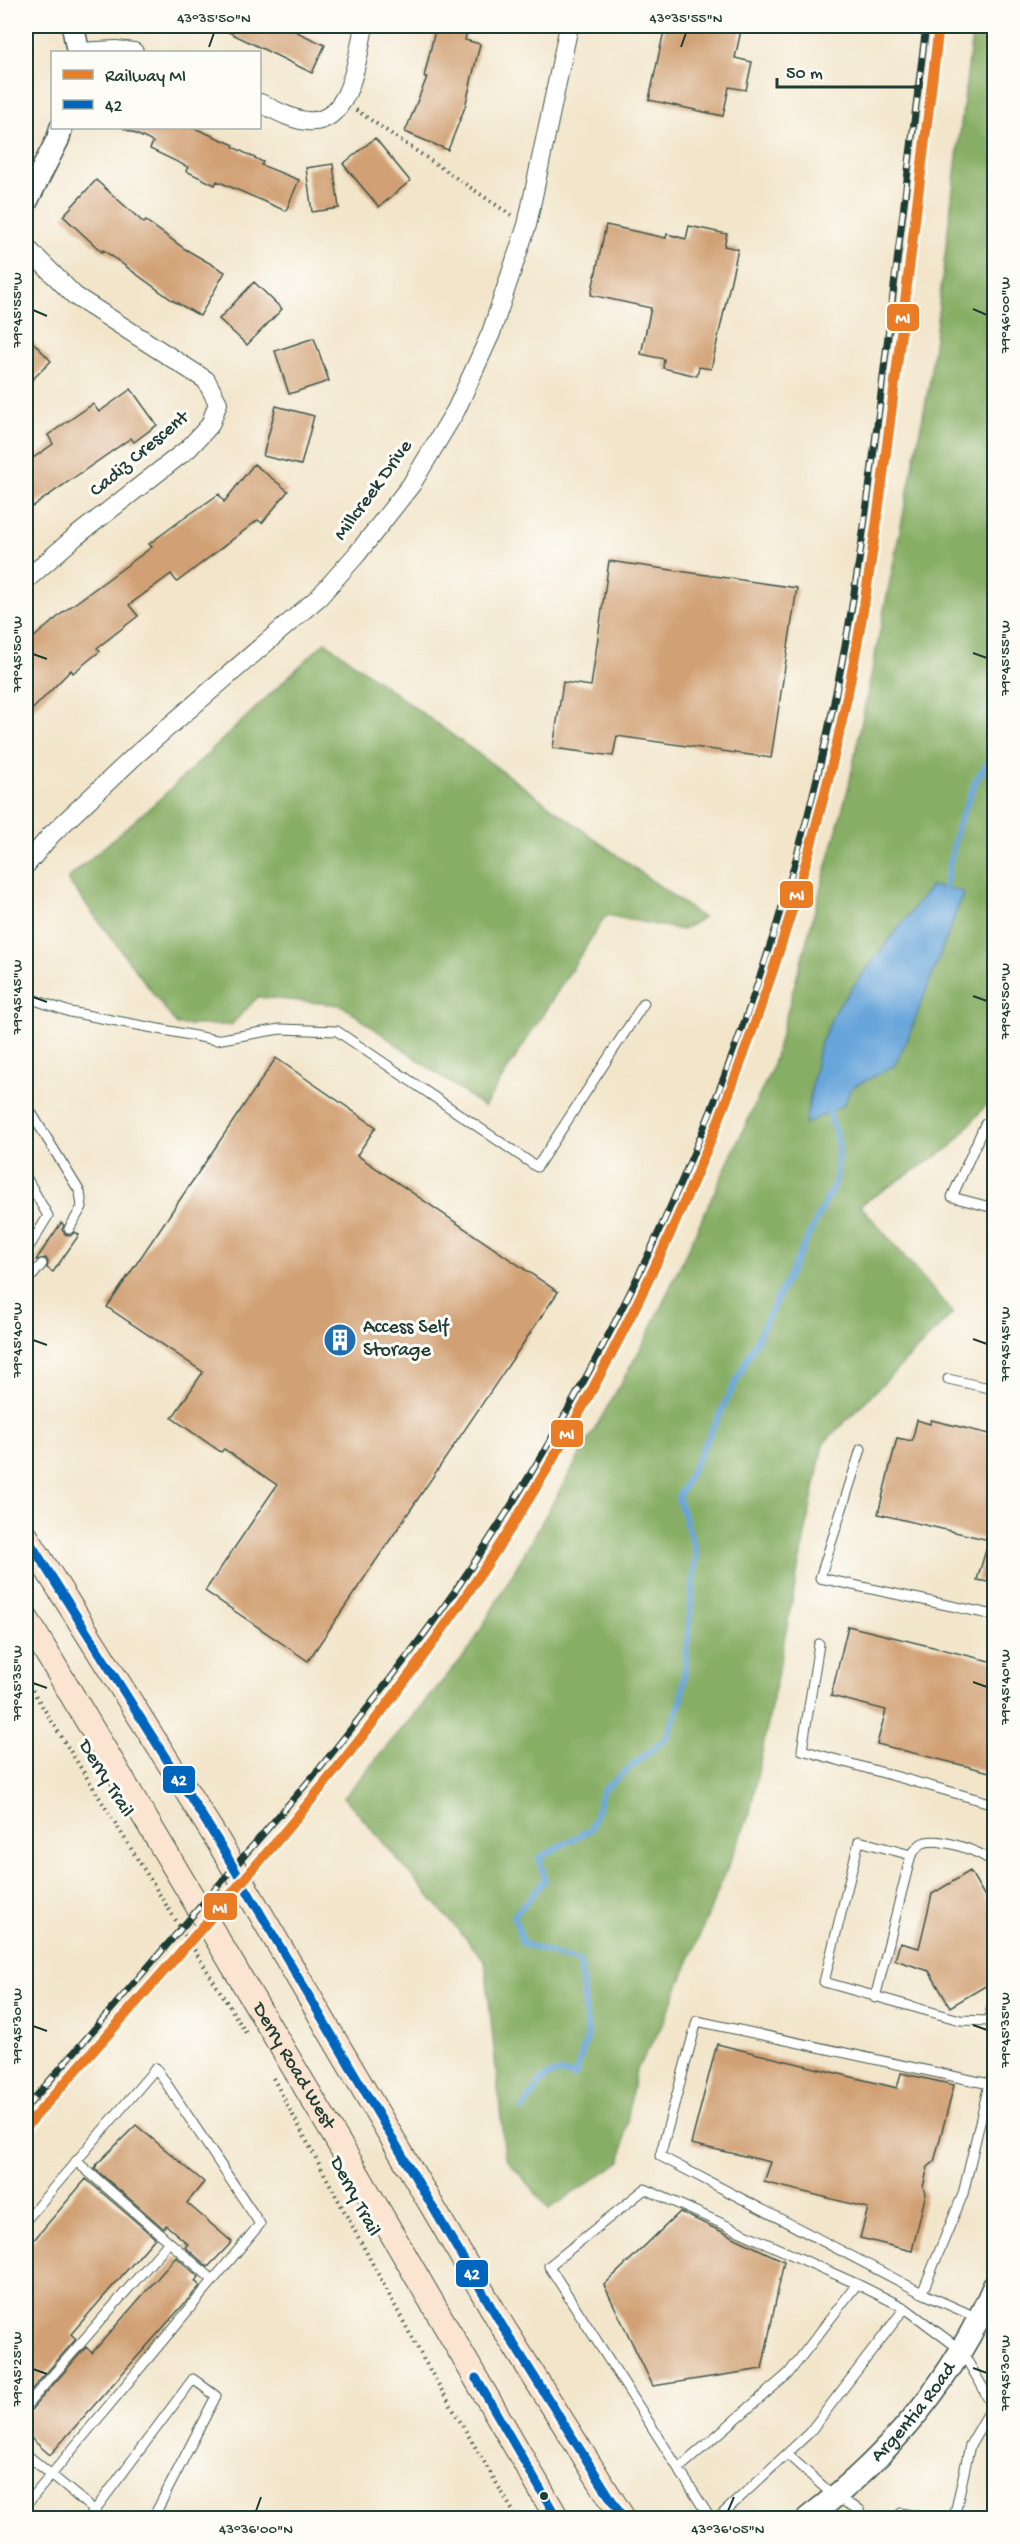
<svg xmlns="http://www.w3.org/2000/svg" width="1020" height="2544" viewBox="0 0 1020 2544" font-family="'Gochi Hand',sans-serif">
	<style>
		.forest { fill: #87ae65; stroke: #53764c; stroke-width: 1.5 }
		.water { fill: #68a5da; stroke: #447187; stroke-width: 1.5 }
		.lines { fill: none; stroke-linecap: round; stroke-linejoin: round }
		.stream { stroke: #68a5da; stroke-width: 6 }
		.building { fill: #d1a174 }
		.service-casing { stroke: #3f564a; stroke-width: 11 }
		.minor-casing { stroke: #3f564a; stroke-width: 20 }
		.tertiary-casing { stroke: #3f564a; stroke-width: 25 }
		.secondary-casing { stroke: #3f564a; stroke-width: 26 }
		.path { stroke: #3f564a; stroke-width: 4; stroke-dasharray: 1.5 4.5; stroke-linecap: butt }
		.service { stroke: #fff; stroke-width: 9 }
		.minor { stroke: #fff; stroke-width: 18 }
		.tertiary { stroke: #fff; stroke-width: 22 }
		.secondary { stroke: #fce5d0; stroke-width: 24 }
		.rail-casing { stroke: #1f3d34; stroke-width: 7 }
		.rail { stroke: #fdfcf7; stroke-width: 4.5; stroke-dasharray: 14; stroke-linecap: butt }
		.bus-1-casing { stroke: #fdfcf7; stroke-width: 14 }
		.bus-1 { stroke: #0065bd; stroke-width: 9 }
		.rail-1-casing { stroke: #fdfcf7; stroke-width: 15 }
		.rail-1 { stroke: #ea7c26; stroke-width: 10 }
		.ticks { fill: none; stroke: #1f3d34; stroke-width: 2 }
		.bus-dot { fill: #1f3d34; stroke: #fdfcf7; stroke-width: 2 }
		.labels { text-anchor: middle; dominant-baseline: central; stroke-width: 6; stroke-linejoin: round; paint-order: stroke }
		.street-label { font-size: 20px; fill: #1f3d34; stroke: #fdfcf7 }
		.poi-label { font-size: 20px; fill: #1f3d34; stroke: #fdfcf7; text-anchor: start }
		.line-badge { stroke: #fdfcf7; stroke-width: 2 }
		.badge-label { font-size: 16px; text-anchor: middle; font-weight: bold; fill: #fff }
		.neatline { fill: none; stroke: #1f3d34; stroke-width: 2 }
		.ticks-label { font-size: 15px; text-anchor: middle; fill: #1f3d34 }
	</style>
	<rect width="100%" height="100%" fill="#fdfcf7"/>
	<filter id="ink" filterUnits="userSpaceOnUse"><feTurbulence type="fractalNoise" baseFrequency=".0167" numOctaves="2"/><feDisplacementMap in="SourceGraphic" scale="12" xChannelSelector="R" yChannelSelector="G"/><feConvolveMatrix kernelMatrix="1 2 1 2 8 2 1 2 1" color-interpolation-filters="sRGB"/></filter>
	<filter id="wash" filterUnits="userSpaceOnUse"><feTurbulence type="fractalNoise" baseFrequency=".008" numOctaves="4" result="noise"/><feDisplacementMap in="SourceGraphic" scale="24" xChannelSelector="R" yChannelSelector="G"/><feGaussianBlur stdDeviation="1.35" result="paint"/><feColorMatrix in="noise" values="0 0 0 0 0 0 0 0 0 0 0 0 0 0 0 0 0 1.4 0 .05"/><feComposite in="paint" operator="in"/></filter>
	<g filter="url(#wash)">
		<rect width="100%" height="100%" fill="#f2e5ca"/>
		<!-- forest -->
		<path class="forest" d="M973,26H994V1097L990,1100L951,1147L860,1205L953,1313L823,1444L750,1813L664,2022L635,2073L621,2161L549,2209L505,2157L485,1961L344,1797L469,1650L646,1339L772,1068L849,785L929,386Z
			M325,642L703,918L682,930L606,915L484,1107L341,1005L258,997L231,1025H177L67,879L163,796Z"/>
		<!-- water -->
		<path class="water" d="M931,886L964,892L908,1038L894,1066L851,1088L844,1105L805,1124L819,1047L836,1009Z"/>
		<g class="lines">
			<!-- stream -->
			<path class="stream" d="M994,143V152
				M943,896L958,825L977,778L994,755
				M523,2109C538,2087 544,2065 575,2076L588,2035L580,1962L523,1944L514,1916L545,1880L539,1858L591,1829L603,1790L667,1737L682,1699L696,1553L678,1498L836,1181L839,1145L829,1112L830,1106"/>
		</g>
		<g id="blocks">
			<!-- building -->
			<path class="building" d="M216,26H284L325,45L312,73Z
				M436,26H468L465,40L480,44L465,107L448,150L405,132L427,77H424Z
				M665,26H742L735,58L752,62L746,90L729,87L723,116L649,100Z
				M123,128H194L234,145L233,147L263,162L261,165L299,180L286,211L217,181L215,185L186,171L188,167L150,149L153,142Z
				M375,138L410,181L379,207L343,164Z
				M333,164L339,208L312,212L306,168Z
				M96,180L144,223L146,221L185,249L225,272L200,316L172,300L103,250L102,252L63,216Z
				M606,225L666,238L667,234L686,239L689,226L727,234L724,246L738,249L711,369L699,367L697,376L663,368L664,359L641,354L651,308L591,295Z
				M254,282L282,309L247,345L219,319Z
				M26,335L51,361L26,386Z
				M314,338L329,381L289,394L275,351Z
				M131,389L157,425L134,442L131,438L26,511V463L53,444L48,435L93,404L99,412Z
				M276,406L314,416L301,465L263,456Z
				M254,464L288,491L262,523L258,520L177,582L171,574L129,605L138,616L97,648L100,651L73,673L71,670L26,716V644L66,610L152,547L149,544L180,521L219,494L224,502Z
				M609,561L797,588L771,758L617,736L613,756L553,748L563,682L591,686Z
				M276,1058L376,1127L357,1155L558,1292L308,1661L205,1591L277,1485L224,1449L221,1452L172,1418L203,1372L107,1307Z
				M61,1223L64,1225L62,1230L65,1234L70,1236L75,1232L79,1235L53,1272L47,1268L48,1262L46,1258L36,1260Z
				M917,1420L930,1424L931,1420L994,1435V1583L977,1580L989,1540L878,1514L897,1438L912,1441Z
				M848,1626L994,1662V1773L877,1744L886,1710L831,1696Z
				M970,1871L994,1912V1981L950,2007L929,1971L895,1960L900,1943L919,1948L932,1894Z
				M717,2044L897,2088L901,2073L954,2085L934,2162L928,2167L923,2187L926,2193L912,2251L860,2238L868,2208L764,2182L771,2162L691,2144Z
				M136,2125L204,2182L187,2203L232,2242L208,2267L185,2247L188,2244L166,2225L163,2228L95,2169L97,2164Z
				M86,2179L155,2238L71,2334L76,2339L26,2396V2249Z
				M680,2212L784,2261L762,2369L653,2386L604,2285Z
				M176,2257L199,2277L195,2281L200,2286L50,2455L26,2434V2413L31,2410L86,2347L92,2353Z"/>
		</g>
	</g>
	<g filter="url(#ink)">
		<use href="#blocks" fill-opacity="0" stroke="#3f564a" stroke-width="1.5"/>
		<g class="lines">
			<!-- service casing -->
			<g class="service-casing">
				<path id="service" d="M26,997L70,1012L216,1040L280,1029L337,1031L537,1167L644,1003
					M26,1111L32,1114L80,1192L82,1207L69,1229
					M994,1120L985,1124L952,1197L994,1208
					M26,1177L48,1216L26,1252
					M26,1276L33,1275L42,1264
					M948,1379L994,1389
					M861,1449L820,1578L994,1615
					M819,1644L802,1750L994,1804
					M994,1863C982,1852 937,1835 921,1844C918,1846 914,1852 911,1855L859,1841L824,1982L960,2020L988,2021L994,2000
					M875,1998L911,1855
					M989,2084L963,2194L922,2293L660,2156L697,2021L994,2085
					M76,2161L213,2280
					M26,2220L156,2068L260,2224L26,2505
					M922,2293L978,2318
					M26,2406L169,2242
					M26,2454L95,2511
					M787,2454L835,2497L860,2510L863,2518
					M678,2469L788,2374L857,2284
					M901,2513L927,2518
					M89,2518L193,2379L216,2396L153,2518
					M710,2518L549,2266L645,2189L857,2284L905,2308L961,2350L982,2386L992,2407L970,2445L954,2518
					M718,2518L809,2433L905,2308"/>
			</g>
			<!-- minor casing -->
			<g class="minor-casing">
				<path id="minor" d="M79,52L116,50L134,52
					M260,103C275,110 290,119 307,121C351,126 358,54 364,26
					M26,247L75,296L206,380L218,403L210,425L189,448L75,537L26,580
					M26,865L51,835L137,754L319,597L357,554L411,485L456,410L491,333L527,225L569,26"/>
			</g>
			<!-- tertiary casing -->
			<g class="tertiary-casing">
				<g id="tertiary">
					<path d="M73,26L78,52"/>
					<path d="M26,202L58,139L61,128"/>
					<path id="s1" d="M808,2518C888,2457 954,2379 994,2286"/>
				</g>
			</g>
			<!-- secondary casing -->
			<g class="secondary-casing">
				<g id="secondary">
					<path d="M26,1536L218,1841L503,2327L623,2518"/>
					<path id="s2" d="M26,1618L359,2177L557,2518"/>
				</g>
			</g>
			<!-- path -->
			<path class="path" d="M356,110L511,215
				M26,1680L246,2033
				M273,2078L424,2360L517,2518"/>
			<!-- service -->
			<use href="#service" class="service"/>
			<!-- minor -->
			<use href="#minor" class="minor"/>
			<!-- tertiary -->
			<use href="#tertiary" class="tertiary"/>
			<!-- secondary -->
			<use href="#secondary" class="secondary"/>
			<!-- rail casing -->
			<g class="rail-casing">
				<path id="rail" d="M26,2108L320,1768C367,1709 414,1650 457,1588C646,1312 780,990 842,662C862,556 874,450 887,344C899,238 913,132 926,26"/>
			</g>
			<!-- rail -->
			<use href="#rail" class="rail"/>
			<!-- bus-1 casing -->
			<g class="bus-1-casing">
				<path id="bus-1" d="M26,1536L218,1841L503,2327L623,2518
					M476,2378L557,2518"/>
			</g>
			<!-- bus-1 -->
			<use href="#bus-1" class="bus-1"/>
			<!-- rail-1 casing -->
			<g class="rail-1-casing">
				<path id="rail-1" d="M26,2127C176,1956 334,1788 463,1600C631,1356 750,1083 824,796C861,655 879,511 897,366C911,253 925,139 939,26"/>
			</g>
			<!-- rail-1 -->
			<use href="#rail-1" class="rail-1"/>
		</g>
	</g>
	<!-- ticks -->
	<path class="ticks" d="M209,47L214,33M681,47L686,33M973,309L987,315M33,310L47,316M973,653L987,658M33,654L47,659M973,996L987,1001M33,997L47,1002M973,1339L987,1344M33,1340L47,1345M973,1682L987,1687M33,1683L47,1688M973,2025L987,2030M33,2026L47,2031M973,2368L987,2373M33,2369L47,2374M256,2511L261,2497M728,2511L734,2497"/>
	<!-- icons -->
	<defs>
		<g id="building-disc" transform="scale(1.725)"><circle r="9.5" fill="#1f6fb2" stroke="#fdfcf7"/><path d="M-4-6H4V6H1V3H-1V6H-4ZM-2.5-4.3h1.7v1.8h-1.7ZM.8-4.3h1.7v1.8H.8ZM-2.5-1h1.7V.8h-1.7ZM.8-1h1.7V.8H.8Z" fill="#fff"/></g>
	</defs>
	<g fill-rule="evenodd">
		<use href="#building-disc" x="340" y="1340"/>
	</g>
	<!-- markers -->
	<circle class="bus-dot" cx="544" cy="2496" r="5"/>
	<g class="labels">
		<!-- street labels -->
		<g class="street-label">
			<text transform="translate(140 455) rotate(-40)">Cadiz Crescent</text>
			<text transform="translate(374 491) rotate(-54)">Millcreek Drive</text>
			<text transform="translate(105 1779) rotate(58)">Derry Trail</text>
			<text stroke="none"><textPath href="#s2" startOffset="522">Derry Road West</textPath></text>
			<text transform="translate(354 2197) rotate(62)">Derry Trail</text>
			<text stroke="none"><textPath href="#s1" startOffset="150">Argentia Road</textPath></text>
		</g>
		<!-- poi labels -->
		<g class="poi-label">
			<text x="363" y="1328">Access Self<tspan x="363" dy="23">Storage</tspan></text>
		</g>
	</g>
	<g class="line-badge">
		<rect x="886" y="303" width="34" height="29" rx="6" fill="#ea7c26"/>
		<rect x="779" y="880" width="35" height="29" rx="6" fill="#ea7c26"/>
		<rect x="550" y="1419" width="34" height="29" rx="6" fill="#ea7c26"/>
		<rect x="162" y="1765" width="34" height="29" rx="6" fill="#0065bd"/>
		<rect x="203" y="1892" width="35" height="29" rx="6" fill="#ea7c26"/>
		<rect x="455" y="2259" width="34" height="29" rx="6" fill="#0065bd"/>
	</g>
	<g class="badge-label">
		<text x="903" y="323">MI</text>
		<text x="797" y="900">MI</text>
		<text x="567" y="1439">MI</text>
		<text x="179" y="1785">42</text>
		<text x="220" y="1913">MI</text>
		<text x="472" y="2279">42</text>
	</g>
	<!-- margin -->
	<rect width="1020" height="2544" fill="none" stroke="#fdfcf7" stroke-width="66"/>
	<!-- legend -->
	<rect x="51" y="51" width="210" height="78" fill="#fdfcf7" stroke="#a4b0a9" stroke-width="1.5"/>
	<rect x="63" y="70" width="30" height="9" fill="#ea7c26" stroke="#a4b0a9" stroke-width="1.5"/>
	<text x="105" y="81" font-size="18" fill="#1f3d34">Railway MI</text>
	<rect x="63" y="100" width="30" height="9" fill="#0065bd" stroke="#a4b0a9" stroke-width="1.5"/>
	<text x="105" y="111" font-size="18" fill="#1f3d34">42</text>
	<!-- scale -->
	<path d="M777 78v9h144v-9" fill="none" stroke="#1f3d34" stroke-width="3"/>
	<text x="786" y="78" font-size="18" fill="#1f3d34" stroke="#fdfcf7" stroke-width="4.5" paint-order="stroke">50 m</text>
	<rect x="33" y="33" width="954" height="2478" class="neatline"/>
	<g class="ticks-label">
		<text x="214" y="22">43°35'50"N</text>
		<text x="686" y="22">43°35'55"N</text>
		<text transform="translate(16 310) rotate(-90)" y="5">79°45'55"W</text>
		<text transform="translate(1004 315) rotate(-90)" y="5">79°46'00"W</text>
		<text transform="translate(16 654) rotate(-90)" y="5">79°45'50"W</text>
		<text transform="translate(1004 658) rotate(-90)" y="5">79°45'55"W</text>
		<text transform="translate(16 997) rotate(-90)" y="5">79°45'45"W</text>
		<text transform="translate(1004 1001) rotate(-90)" y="5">79°45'50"W</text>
		<text transform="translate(16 1340) rotate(-90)" y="5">79°45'40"W</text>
		<text transform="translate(1004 1344) rotate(-90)" y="5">79°45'45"W</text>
		<text transform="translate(16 1683) rotate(-90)" y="5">79°45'35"W</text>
		<text transform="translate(1004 1687) rotate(-90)" y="5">79°45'40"W</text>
		<text transform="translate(16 2026) rotate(-90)" y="5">79°45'30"W</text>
		<text transform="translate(1004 2030) rotate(-90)" y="5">79°45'35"W</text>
		<text transform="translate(16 2369) rotate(-90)" y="5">79°45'25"W</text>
		<text transform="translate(1004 2373) rotate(-90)" y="5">79°45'30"W</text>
		<text x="256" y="2533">43°36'00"N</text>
		<text x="728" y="2533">43°36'05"N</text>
	</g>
</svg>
